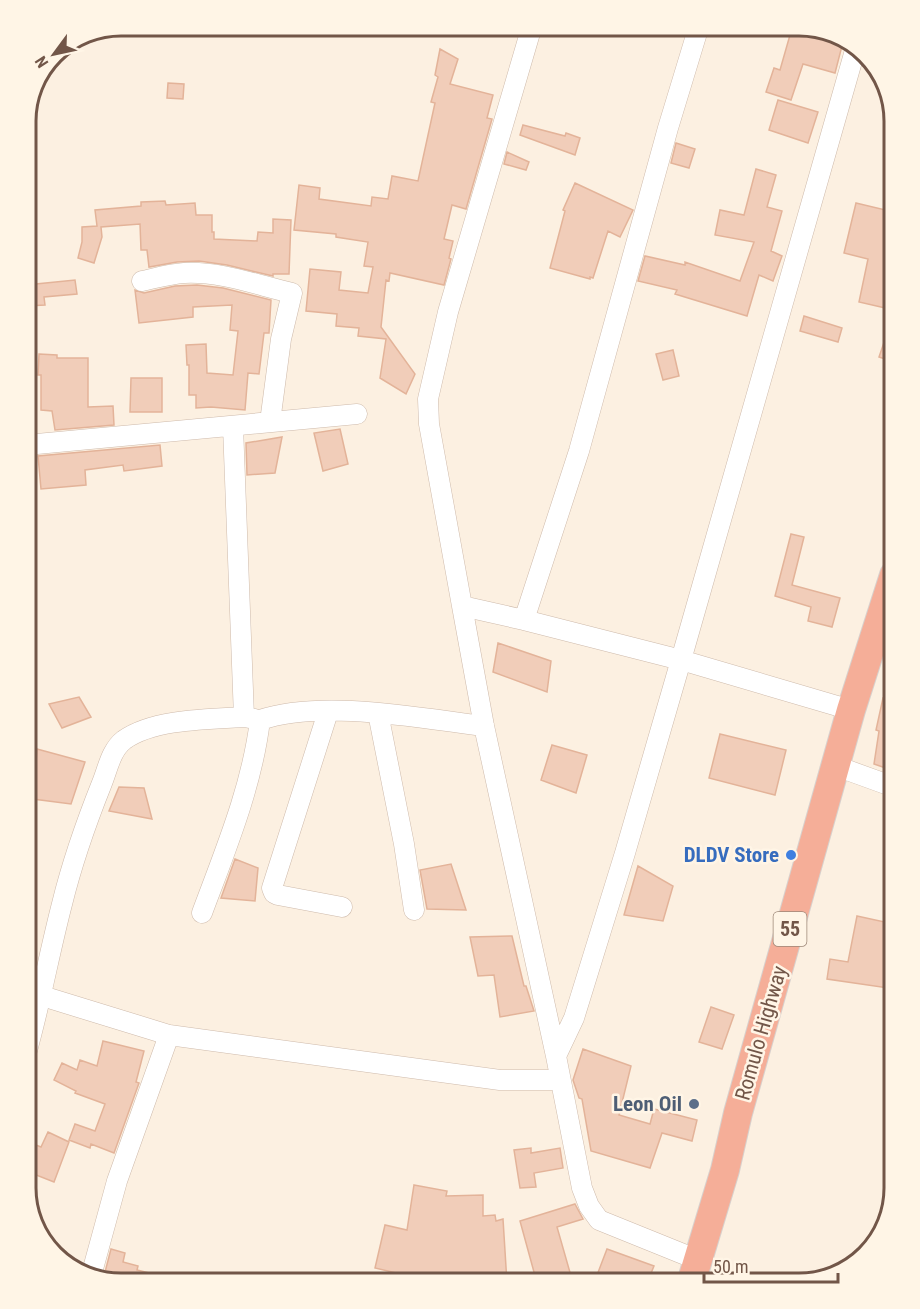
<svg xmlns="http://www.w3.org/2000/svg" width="920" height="1309" viewBox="0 0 920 1309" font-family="'Roboto Condensed',sans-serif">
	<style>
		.building { fill: #f1cdb9; stroke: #e3b399; stroke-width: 1.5 }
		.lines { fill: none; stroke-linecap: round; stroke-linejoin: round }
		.minor-casing { stroke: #cebaab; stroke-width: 21 }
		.highway-casing { stroke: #d8d0cc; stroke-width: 30 }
		.minor { stroke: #fff; stroke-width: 20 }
		.highway { stroke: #f5ae98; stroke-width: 28 }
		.shop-dot { fill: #3f7fe0; stroke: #fff5e6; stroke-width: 2 }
		.service-dot { fill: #5c6f8a; stroke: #fff5e6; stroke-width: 2 }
		.labels { text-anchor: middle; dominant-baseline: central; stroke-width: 5; stroke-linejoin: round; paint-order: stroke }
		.shield { fill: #fff5e6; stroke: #9c8677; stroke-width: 1.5 }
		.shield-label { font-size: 20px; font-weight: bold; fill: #725648 }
		.shop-label { font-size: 21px; font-weight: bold; fill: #366cbe; stroke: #fff5e6; text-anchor: end }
		.street-label { font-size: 21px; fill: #725648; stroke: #fff5e6 }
		.service-label { font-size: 21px; font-weight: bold; fill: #4e5e75; stroke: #fff5e6; text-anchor: end }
		.rim { fill: none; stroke: #725648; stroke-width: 3 }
	</style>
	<rect width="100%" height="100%" fill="#fcf0e1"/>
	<!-- building -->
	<path class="building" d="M792,28L843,42L835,73L803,64L791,100L766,92L774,68L780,70Z
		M440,49L458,59L450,84L493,95L487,118L492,119L466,209L452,205L444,239L453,241L449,258L451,259L444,285L390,273L389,281L386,280L381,327L415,374L406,394L380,378L386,339L358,336L359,328L336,326L337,314L306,311L310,269L341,272L339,290L368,293L373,267L364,266L368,242L336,237V234L294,230L299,185L320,188L319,199L371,206L372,197L388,199L392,176L418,181L435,103L431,102L438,77L435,75Z
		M168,83L184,84L183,99L167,98Z
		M778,100L818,112L808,143L769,130Z
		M523,125L565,136L566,133L580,138L575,155L520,135Z
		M676,143L695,149L689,168L671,163Z
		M507,152L529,162L526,170L504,164Z
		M756,169L776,175L767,207L782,211L771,251L782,256L773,281L759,275L747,316L675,294L677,290L638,281L645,256L685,265V262L740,281L754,242L715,235L720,210L744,215Z
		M575,183L633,210L620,237L608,231L593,278L590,277V279L550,268L565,211L563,210Z
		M165,201L166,205L195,203L196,215H212V232H214V239L257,241L258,232L273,233V219L291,220L289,274H273V276L227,265L199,261L177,262L149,267L147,250H141L140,224L101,227L102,237L94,263L78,258L82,242V227L97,226L95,210L141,206V202Z
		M856,203L894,212V310L859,302L868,259L844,253Z
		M75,280L77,294L44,297L45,305L26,306V285Z
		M197,285L223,288L271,300L269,333H264L259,374L248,373L245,410L211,407L196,408V395H189V365H187L186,345L206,344L207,373L233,375L238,331L230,330L232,305L193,307V317L139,323L135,290L144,293L175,286Z
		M804,316L842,328L838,342L800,331Z
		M892,319H894V362L879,357Z
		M673,350L679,376L663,380L656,354Z
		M39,354L57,355V358H88V407L113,406L114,425L55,430L52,411L41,410V375H38Z
		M131,378H162V412H130Z
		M340,429L348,464L323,471L314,433Z
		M282,437L275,473L247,475L246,443Z
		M160,445L162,466L124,471L123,465L85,470L86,485L41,489L38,456Z
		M791,534L804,537L792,585L840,598L832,627L808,621L811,607L775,596Z
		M498,643L551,661L547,692L493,672Z
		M79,697L91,717L62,728L49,704Z
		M883,698L894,701V771L874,764L879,731L876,730Z
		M720,734L786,750L775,795L709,778Z
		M552,745L587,755L576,793L541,780Z
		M37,749L85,762L71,804L33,799Z
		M119,787L144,788L152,819L109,811Z
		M235,859L258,868L255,901L221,898Z
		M451,864L466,910L427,909L420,870Z
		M638,866L673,886L663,921L624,915Z
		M857,916L894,924V952L892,951L888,988L827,979L830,959L848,962Z
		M512,936L524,986H526L534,1011L500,1017L494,975L478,976L470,937Z
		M711,1007L734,1015L722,1049L699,1042Z
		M103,1041L144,1051L136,1082L139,1083L114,1153L91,1144L90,1148L69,1140L75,1124L95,1131L105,1104L75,1093L76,1091L54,1080L62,1063L77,1070L80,1060L97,1066Z
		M583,1049L631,1066L619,1115L650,1124L654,1109L697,1120L692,1141L662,1133L650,1168L591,1151L582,1099L579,1098L573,1080Z
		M48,1132L69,1142L54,1182L26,1171V1141L41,1147Z
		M531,1148V1153L560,1148L563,1168L534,1173L536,1187L520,1188L514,1150Z
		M414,1185L447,1191L446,1196L483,1195V1216L495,1215L496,1221L503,1219L507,1283H408L409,1276L375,1268L385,1225L407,1230Z
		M575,1204L583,1219L557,1227L573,1283H537L520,1221Z
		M111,1249L125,1253L123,1262L138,1266L137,1270L170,1278V1283H134L104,1276Z
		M607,1249L654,1266L647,1283H594Z"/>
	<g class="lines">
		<!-- minor casing -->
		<g class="minor-casing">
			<path id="minor" d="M699,26L668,128L579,451L524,620L681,660L856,47
				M142,281C156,278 170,274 184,273C220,271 257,285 292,293L281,339L270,422
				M233,426L244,717L255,719
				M26,445L357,414
				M462,606L429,424L428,399L448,312L532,26
				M524,620L462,606L484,726L556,1056L582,1188L589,1206L599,1220L698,1260
				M328,712L272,888L274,893L278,895L342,907
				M378,713L404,844L414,910
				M836,766L894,787
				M202,913C225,851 252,787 260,720C322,699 419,718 484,726
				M26,991L169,1035L500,1080H560
				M26,1054C40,1005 49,954 62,904C72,863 86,823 102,783C108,768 111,750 124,740C153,719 209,719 244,717
				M556,1056L574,1018L625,853L681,660L851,710
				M91,1276L117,1181L169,1035"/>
		</g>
		<!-- highway casing -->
		<g class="highway-casing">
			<path id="highway" d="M691,1283L725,1170L738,1113L851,710L894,575"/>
		</g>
		<!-- minor -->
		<use href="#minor" class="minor"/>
		<!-- highway -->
		<use href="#highway" class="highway"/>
	</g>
	<!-- markers -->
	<circle class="shop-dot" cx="791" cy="855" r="6"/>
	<circle class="service-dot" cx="694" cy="1104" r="6"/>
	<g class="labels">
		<!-- shield labels -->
		<rect class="shield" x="773.5" y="912" width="33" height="34" rx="4.5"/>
		<g class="shield-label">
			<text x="790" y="929">55</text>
		</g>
		<!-- shop labels -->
		<g class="shop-label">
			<text x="779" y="855">DLDV Store</text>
		</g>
		<!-- street labels -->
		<g class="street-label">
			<text transform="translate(761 1033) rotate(-74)">Romulo Highway</text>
		</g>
		<!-- service labels -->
		<g class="service-label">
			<text x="682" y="1104">Leon Oil</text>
		</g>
	</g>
	<!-- crop -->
	<path d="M0 0H920V1309H0ZM121 36H799A85 85 0 0 1 884 121V1188A85 85 0 0 1 799 1273H121A85 85 0 0 1 36 1188V121A85 85 0 0 1 121 36Z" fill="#fff5e6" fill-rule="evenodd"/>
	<path class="rim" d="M121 36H799A85 85 0 0 1 884 121V1188A85 85 0 0 1 799 1273H121A85 85 0 0 1 36 1188V121A85 85 0 0 1 121 36Z"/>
	<!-- north arrow -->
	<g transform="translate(54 54) rotate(237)" stroke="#fff5e6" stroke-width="4.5" paint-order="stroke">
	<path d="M0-4.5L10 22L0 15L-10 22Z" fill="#725648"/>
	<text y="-9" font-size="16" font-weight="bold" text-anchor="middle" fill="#725648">N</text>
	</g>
	<!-- scale -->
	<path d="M704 1273v9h134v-9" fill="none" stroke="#725648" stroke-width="3"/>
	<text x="713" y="1273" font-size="18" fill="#725648" stroke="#fff5e6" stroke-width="4.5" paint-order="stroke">50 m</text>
</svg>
